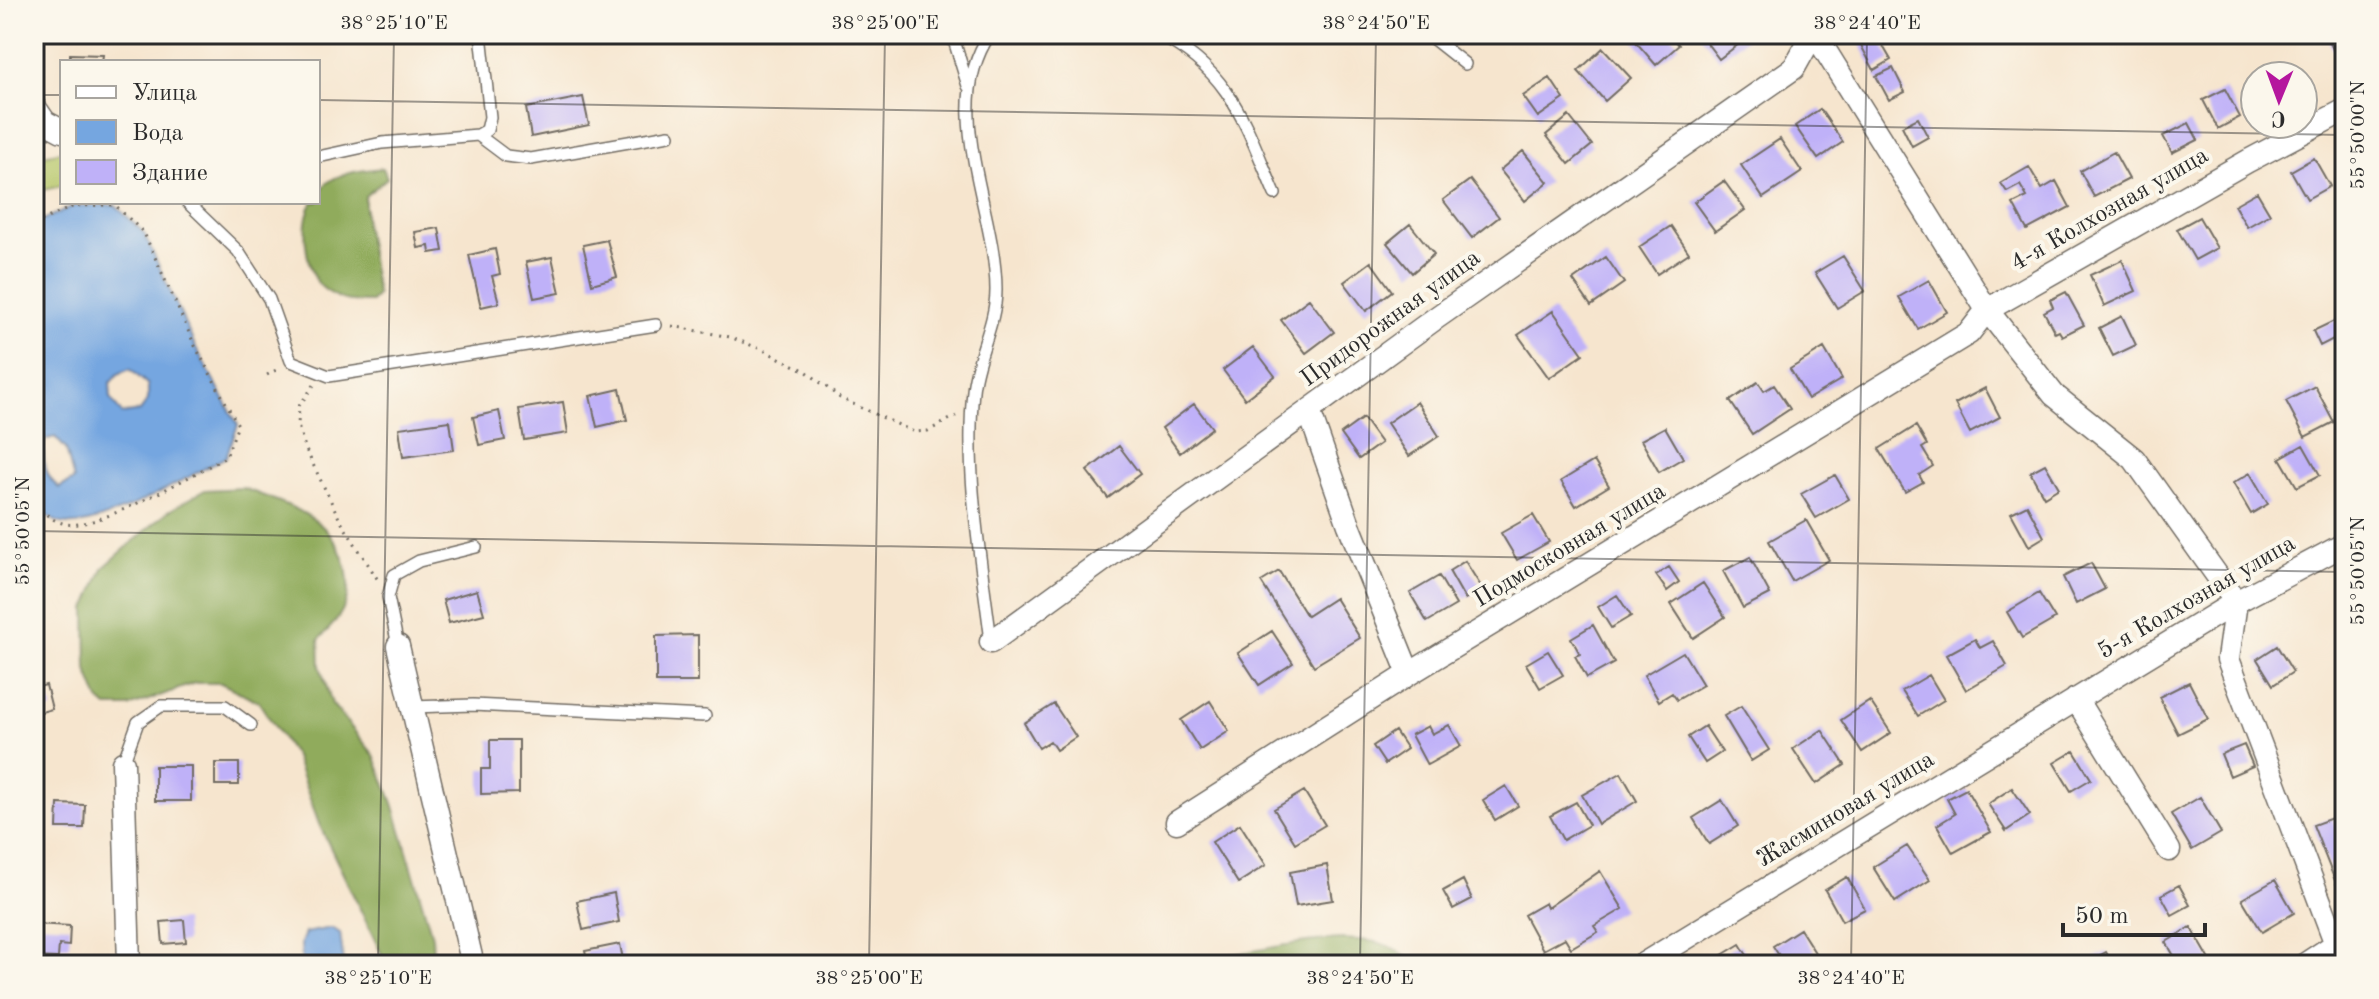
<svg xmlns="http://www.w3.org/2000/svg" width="2379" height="999" viewBox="0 0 2379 999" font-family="'Old Standard TT',serif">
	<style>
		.green { fill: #b6c668; stroke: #70784a; stroke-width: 2 }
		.forest { fill: #90ab5c; stroke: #5e6b44; stroke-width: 2 }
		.water { fill: #75a6e0; stroke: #506886; stroke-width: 2; fill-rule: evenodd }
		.building { fill: #bfb1f8 }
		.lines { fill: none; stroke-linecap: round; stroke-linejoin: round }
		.lane-casing { stroke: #726c64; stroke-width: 14 }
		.street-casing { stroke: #726c64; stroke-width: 25 }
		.path { stroke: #726c64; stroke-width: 3; stroke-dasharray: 2 6; stroke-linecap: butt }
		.lane { stroke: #fff; stroke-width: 11 }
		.street { stroke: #fff; stroke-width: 22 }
		.ticks { fill: none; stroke: #2b2b2b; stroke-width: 2; stroke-opacity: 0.45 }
		.labels { text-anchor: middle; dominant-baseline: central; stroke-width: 8; stroke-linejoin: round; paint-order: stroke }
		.street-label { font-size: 24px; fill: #2b2b2b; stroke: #fbf7ec }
		.neatline { fill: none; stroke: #2b2b2b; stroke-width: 3 }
		.ticks-label { font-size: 20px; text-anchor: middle; fill: #2b2b2b }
	</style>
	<rect width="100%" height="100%" fill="#fbf7ec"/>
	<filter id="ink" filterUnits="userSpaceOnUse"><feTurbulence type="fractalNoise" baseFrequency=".0125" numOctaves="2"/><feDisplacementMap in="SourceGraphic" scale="16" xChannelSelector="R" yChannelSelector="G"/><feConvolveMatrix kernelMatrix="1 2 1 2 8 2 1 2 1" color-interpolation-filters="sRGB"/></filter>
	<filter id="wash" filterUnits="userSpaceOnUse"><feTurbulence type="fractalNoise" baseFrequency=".006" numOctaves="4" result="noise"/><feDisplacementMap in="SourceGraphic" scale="32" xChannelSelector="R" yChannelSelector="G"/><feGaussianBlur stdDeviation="1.8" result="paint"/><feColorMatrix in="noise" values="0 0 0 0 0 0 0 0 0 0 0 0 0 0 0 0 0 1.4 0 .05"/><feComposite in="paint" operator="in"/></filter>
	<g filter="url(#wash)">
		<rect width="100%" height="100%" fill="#f6e5ce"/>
		<!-- green -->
		<path class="green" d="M62,151V186L34,192V157Z"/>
		<!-- forest -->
		<path class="forest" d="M383,168L387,178L365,196V223L377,295L371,302C361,301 348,303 339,298C333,295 322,289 318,283C305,263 300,221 313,202H318C318,173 362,170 383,168Z
			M243,488C268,498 307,509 326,530C346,552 357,590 339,616C334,625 325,632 319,640L320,666L332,704L374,755L393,803L432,936L433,956L420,965H387L319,824L295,757L258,701L221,683H195L129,707H107L99,700L87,670L86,609L103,568L167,512L205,490Z
			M1340,939C1369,940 1395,941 1414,965H1153C1217,962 1277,942 1340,939Z"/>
		<!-- water -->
		<path class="water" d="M115,205L144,233L195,346L238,425L226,457C193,474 103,528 68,524C53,523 41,513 35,500C29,484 34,422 34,401L42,391L34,359V224L74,206ZM130,369L148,385V400L140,411L122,414L111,399L110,383L118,374ZM55,437L66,449L74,480L59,488C44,476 42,458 44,440Z
			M331,928L340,933L344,965H302L301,943L305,933Z"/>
		<g id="blocks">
			<!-- building -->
			<path class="building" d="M1629,34H1670L1679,45L1656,65Z
				M1700,34H1746L1748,37L1719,59Z
				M1855,34H1876L1891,60L1874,70Z
				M2325,34H2345V62L2341,64Z
				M1603,48L1631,78L1605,101L1578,71Z
				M70,54L103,55L102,62H70Z
				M1893,68L1905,92L1889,100L1876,76Z
				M1550,78L1564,99L1538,117L1523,96Z
				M2225,89L2240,117L2218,129L2203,100Z
				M583,97L589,125L531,137L526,108Z
				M1820,109L1843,142L1818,159L1795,126Z
				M1569,116L1592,145L1569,164L1546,135Z
				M1918,118L1928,137L1912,146L1902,126Z
				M2189,123L2198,140L2172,153L2163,136Z
				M1780,139L1802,172L1763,198L1741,165Z
				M1523,151L1548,182L1525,201L1500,170Z
				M2114,152L2129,179L2094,197L2080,171Z
				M2314,158L2330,186L2307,199L2291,171Z
				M2029,167L2042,189L2056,181L2070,207L2027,230L2013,204L2027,197L2020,185L2007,192L2001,183Z
				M1470,180L1499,217L1472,238L1443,200Z
				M1724,181L1745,210L1715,231L1694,202Z
				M2257,192L2270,214L2247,227L2234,205Z
				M2199,217L2217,248L2195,260L2177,229Z
				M1410,224L1434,254L1412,273L1387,243Z
				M1671,226L1689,253L1657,274L1639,247Z
				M439,228L443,251L430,253L429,246L418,248L415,232Z
				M607,240L617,277L592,284L583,245Z
				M495,249L500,274L492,276L499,303L481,307L469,255Z
				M1843,256L1865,291L1837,308L1815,273Z
				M552,257L560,293L534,298L526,262Z
				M1606,257L1624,283L1591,306L1573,280Z
				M2122,260L2136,291L2104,306L2090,275Z
				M1371,262L1392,291L1366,311L1344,282Z
				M1929,280L1947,312L1918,329L1899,297Z
				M2066,292L2084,325L2062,336L2059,331L2055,333L2044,312L2053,307L2050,300Z
				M1309,299L1334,332L1306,353L1281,320Z
				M1553,311L1583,354L1549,378L1518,335Z
				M2122,316L2136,345L2113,356L2099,328Z
				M2336,320L2343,334L2320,346L2313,331Z
				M1253,347L1275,376L1245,399L1223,370Z
				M1824,348L1842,379L1808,399L1790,369Z
				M1758,382L1764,391L1774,385L1790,409L1752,434L1730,401Z
				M2315,386L2334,422L2305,437L2286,401Z
				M1985,388L2000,417L1970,433L1955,404Z
				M620,389L627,420L597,427L590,396Z
				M563,402L568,433L524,440L519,409Z
				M1417,402L1439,436L1409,456L1387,423Z
				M1194,404L1212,428L1180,453L1162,428Z
				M499,411L505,440L479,445L473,417Z
				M1363,418L1381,443L1359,459L1341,434Z
				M450,421L454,450L403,457L399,428Z
				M1916,426L1927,445L1922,448L1933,466L1919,475L1923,482L1905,492L1879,449Z
				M1665,427L1683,458L1659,472L1641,440Z
				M2303,445L2320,475L2297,487L2280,458Z
				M1119,446L1140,474L1108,498L1087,471Z
				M1594,461L1609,486L1576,506L1561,481Z
				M2045,464L2059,488L2044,497L2030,472Z
				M2250,473L2268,504L2251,514L2233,483Z
				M1835,475L1849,499L1816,518L1801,494Z
				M2027,505L2044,537L2029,546L2011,513Z
				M1533,515L1549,542L1517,560L1501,533Z
				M1806,520L1829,560L1792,581L1769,541Z
				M1750,557L1770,594L1743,608L1723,571Z
				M1465,561L1482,588L1465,599L1449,571Z
				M2091,563L2105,589L2076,604L2063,577Z
				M1669,567L1679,582L1667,591L1656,575Z
				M1279,571L1307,616L1335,598L1360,638L1314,666L1261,582Z
				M1439,576L1456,605L1427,622L1410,593Z
				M1703,583L1725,617L1693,638L1671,604Z
				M477,590L484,614L449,623L443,600Z
				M2039,593L2055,619L2022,638L2007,612Z
				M1617,595L1631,616L1611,628L1598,607Z
				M1593,625L1614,663L1587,678L1575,656L1580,654L1571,638Z
				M1272,631L1293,663L1259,685L1238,653Z
				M698,635V682H656V636Z
				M1975,639L1980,648L1993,641L2007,666L1966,690L1946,655Z
				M2277,646L2293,672L2273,685L2257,659Z
				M1548,651L1563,675L1540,688L1526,664Z
				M1683,652L1703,685L1677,700L1672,693L1659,701L1644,675Z
				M1929,675L1944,700L1918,716L1902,691Z
				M2189,682L2208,719L2178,734L2159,697Z
				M46,685L52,709L34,714V688Z
				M1210,701L1229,731L1200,750L1181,720Z
				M1870,701L1891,733L1862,752L1841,720Z
				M1054,704L1076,737L1056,750L1050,741L1039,748L1024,723Z
				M1741,706L1769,750L1751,761L1724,716Z
				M1449,725L1461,746L1427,765L1411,735L1428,726L1432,734Z
				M1705,726L1722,752L1705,763L1688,737Z
				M1822,730L1845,765L1816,784L1793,749Z
				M1395,731L1407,749L1385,764L1373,746Z
				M490,740H519V793L481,794V769H490Z
				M2244,745L2253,766L2230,776L2221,754Z
				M2074,751L2091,779L2071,791L2054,763Z
				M215,763H239V785H215Z
				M155,766H191V801H155Z
				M1621,773L1637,801L1598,824L1582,795Z
				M1506,786L1518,806L1495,820L1483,800Z
				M2012,788L2030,815L2006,831L1988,804Z
				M1966,789L1991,832L1953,853L1937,825L1955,814L1947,799Z
				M1304,791L1325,825L1295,843L1274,809Z
				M2200,797L2221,833L2192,850L2171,814Z
				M1722,800L1738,826L1709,844L1693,818Z
				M1576,802L1589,825L1563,840L1550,816Z
				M58,804L85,805L84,828H57Z
				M2332,818L2345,852V906L2313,825Z
				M1240,824L1266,865L1238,883L1212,842Z
				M1907,846L1930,880L1895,902L1873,867Z
				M1327,865L1333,900L1296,906L1290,872Z
				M1600,871L1623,909L1594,926L1598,932L1571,948L1565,938L1543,950L1524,915L1545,903L1547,908Z
				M1847,877L1865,909L1842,921L1825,890Z
				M1463,880L1472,899L1453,909L1443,891Z
				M2275,880L2294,913L2262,932L2242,899Z
				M2179,885L2190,905L2172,915L2161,895Z
				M614,893L619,922L583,930L577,901Z
				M184,920L186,942L163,944L161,922Z
				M35,924L70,926L69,946L59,945L58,958L34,957Z
				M2191,927L2213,965H2171L2177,961L2166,942Z
				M1800,929L1819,959L1809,965H1785L1773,946Z
				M620,944L624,965H588L585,951Z
				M1740,944L1753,965H1717L1714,960Z
				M2106,952L2113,965H2082Z"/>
		</g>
	</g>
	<g filter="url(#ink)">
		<use href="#blocks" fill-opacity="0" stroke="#726c64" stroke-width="2"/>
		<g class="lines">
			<!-- lane casing -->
			<g class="lane-casing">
				<path id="lane" d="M952,34L968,86
					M990,34C939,109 996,208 996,290C996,324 976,357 973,391C965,473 981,560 991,641
					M1157,34C1231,70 1245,124 1275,194
					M1427,34L1465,64
					M478,135L506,156L531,159L669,135
					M318,157L382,143L478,135L487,130L490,117L481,34
					M187,202L238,251L269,299L291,361L329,376L656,325
					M398,646L388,597L394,575L419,561L476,547
					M412,707L473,705L705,716
					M123,763L138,722L161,706H225L251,725"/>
			</g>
			<!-- street casing -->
			<g class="street-casing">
				<path id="street" d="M1815,34L1987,310L2054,395L2134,459L2236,602L2228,659L2336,944
					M34,106L45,122L62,131
					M1309,411L1349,525L1409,674
					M991,642L1436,318L1794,68L1813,34
					M398,646L473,965
					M2076,699L2169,850
					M123,763L129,965
					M1177,822L1409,674L1969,333L1987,310L2248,161L2345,110
					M1642,965L2236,602L2345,544
					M2304,965L2345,938"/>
			</g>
			<!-- path -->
			<path class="path" d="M34,224L74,206L115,205L144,233L195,346L238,425L226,457C195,473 99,530 66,524C49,520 43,512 34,498
				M672,326L730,337L763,350L806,371L840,398L914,432L928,431L956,416
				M267,375L278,369
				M314,385L299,406L298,426L306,450L340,520L378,580"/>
			<!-- lane -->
			<use href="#lane" class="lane"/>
			<!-- street -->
			<use href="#street" class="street"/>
		</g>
	</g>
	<!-- ticks -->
	<path class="ticks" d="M34,95H62M318,100L2345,135M34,531L2345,572M378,965L394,34M869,965L885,34M1360,965L1376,34M1851,965L1867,34M2342,965L2345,795"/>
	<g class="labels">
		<!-- street labels -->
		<g class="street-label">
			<text transform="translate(2110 210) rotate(-30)">4-я Колхозная улица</text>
			<text transform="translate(1391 319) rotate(-36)">Придорожная улица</text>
			<text transform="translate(1570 546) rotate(-31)">Подмосковная улица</text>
			<text transform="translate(2197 598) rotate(-30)">5-я Колхозная улица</text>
			<text transform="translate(1846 810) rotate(-31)">Жасминовая улица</text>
		</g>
	</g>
	<!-- margin -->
	<rect width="2379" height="999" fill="none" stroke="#fbf7ec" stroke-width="88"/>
	<!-- legend -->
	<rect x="60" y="60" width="260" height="144" fill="#fbf7ec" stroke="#a8a59f" stroke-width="2"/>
	<rect x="76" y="86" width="40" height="12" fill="#ffffff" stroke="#a8a59f" stroke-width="2"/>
	<text x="132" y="100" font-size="24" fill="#2b2b2b">Улица</text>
	<rect x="76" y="120" width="40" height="24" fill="#75a6e0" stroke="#a8a59f" stroke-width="2"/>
	<text x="132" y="140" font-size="24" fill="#2b2b2b">Вода</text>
	<rect x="76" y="160" width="40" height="24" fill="#bfb1f8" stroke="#a8a59f" stroke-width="2"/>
	<text x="132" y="180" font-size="24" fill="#2b2b2b">Здание</text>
	<!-- north arrow -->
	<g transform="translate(2279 100) rotate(181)"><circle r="38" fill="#fbf7ec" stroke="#a8a59f" stroke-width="2"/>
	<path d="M0-6L14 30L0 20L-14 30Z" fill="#b5179e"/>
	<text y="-12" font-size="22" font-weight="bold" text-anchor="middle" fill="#2b2b2b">С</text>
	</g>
	<!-- scale -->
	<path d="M2063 923v12h142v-12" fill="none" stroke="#2b2b2b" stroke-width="4"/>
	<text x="2075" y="923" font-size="24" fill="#2b2b2b" stroke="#fbf7ec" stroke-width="6" paint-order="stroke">50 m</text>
	<rect x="44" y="44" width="2291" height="911" class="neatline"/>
	<g class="ticks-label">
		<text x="394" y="29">38°25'10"E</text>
		<text x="885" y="29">38°25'00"E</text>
		<text x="1376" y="29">38°24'50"E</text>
		<text x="1867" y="29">38°24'40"E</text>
		<text transform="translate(2357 135) rotate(-90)" y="7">55°50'00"N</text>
		<text transform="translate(22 531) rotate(-90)" y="7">55°50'05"N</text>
		<text transform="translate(2357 571) rotate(-90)" y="7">55°50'05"N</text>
		<text x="378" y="984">38°25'10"E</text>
		<text x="869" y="984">38°25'00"E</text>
		<text x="1360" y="984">38°24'50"E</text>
		<text x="1851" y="984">38°24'40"E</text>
	</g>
</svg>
